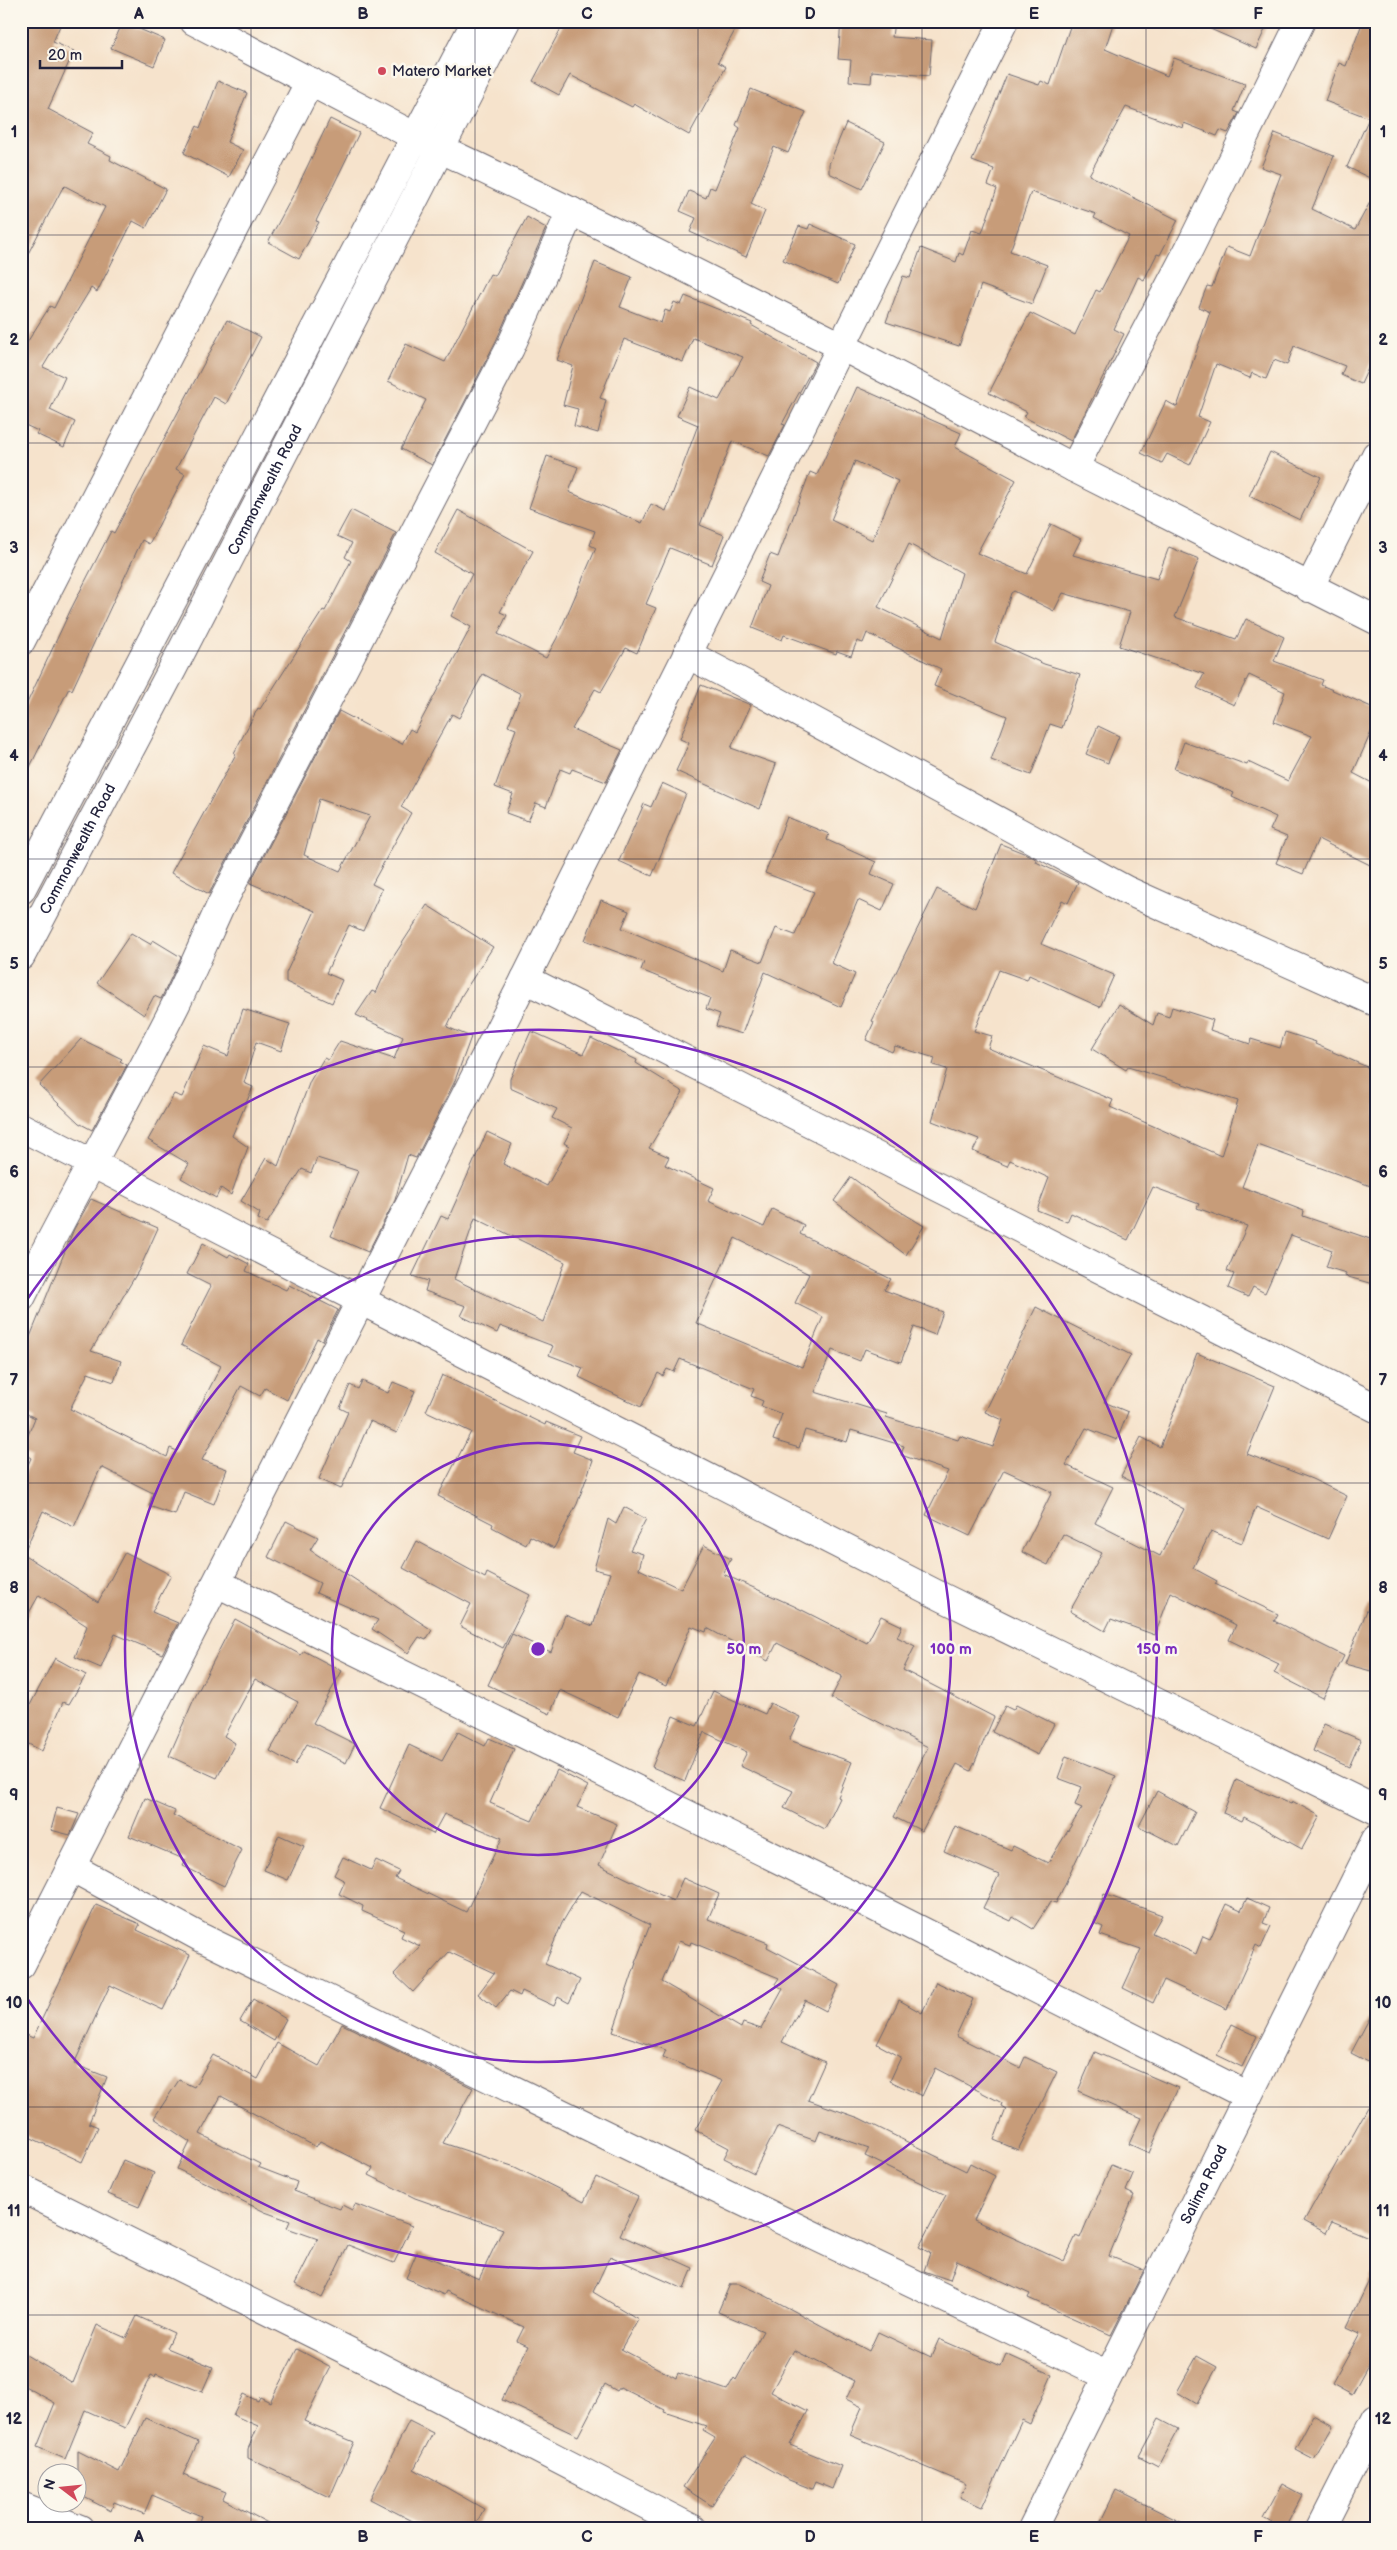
<svg xmlns="http://www.w3.org/2000/svg" width="1397" height="2550" viewBox="0 0 1397 2550" font-family="'Balsamiq Sans',sans-serif">
	<style>
		.building { fill: #c79c79; fill-rule: evenodd }
		.lines { fill: none; stroke-linecap: round; stroke-linejoin: round }
		.minor-casing { stroke: #6c666e; stroke-width: 30 }
		.major-casing { stroke: #6c666e; stroke-width: 30 }
		.minor { stroke: #fff; stroke-width: 28 }
		.major { stroke: #fff; stroke-width: 28 }
		.grid { fill: none; stroke: #22223b; stroke-width: 1; stroke-opacity: 0.55 }
		.ring { fill: none; stroke: #7b2cbf; stroke-width: 2.5 }
		.poi-dot { fill: #d1495b; stroke: #fbf7ec; stroke-width: 2 }
		.labels { text-anchor: middle; dominant-baseline: central; stroke-width: 5; stroke-linejoin: round; paint-order: stroke }
		.poi-label { font-size: 15px; fill: #22223b; stroke: #fbf7ec; text-anchor: start }
		.street-label { font-size: 15px; fill: #22223b; stroke: #fbf7ec }
		.centre { fill: #7b2cbf; stroke: #fbf7ec; stroke-width: 2.5 }
		.ring-label { font-size: 15px; text-anchor: middle; font-weight: bold; fill: #7b2cbf; stroke: #fbf7ec; stroke-width: 5; stroke-linejoin: round; paint-order: stroke }
		.neatline { fill: none; stroke: #22223b; stroke-width: 2 }
		.grid-label { font-size: 16px; text-anchor: middle; font-weight: bold; fill: #22223b }
	</style>
	<rect width="100%" height="100%" fill="#fbf7ec"/>
	<filter id="ink" filterUnits="userSpaceOnUse"><feTurbulence type="fractalNoise" baseFrequency=".02" numOctaves="2"/><feDisplacementMap in="SourceGraphic" scale="10" xChannelSelector="R" yChannelSelector="G"/><feConvolveMatrix kernelMatrix="1 2 1 2 8 2 1 2 1" color-interpolation-filters="sRGB"/></filter>
	<filter id="wash" filterUnits="userSpaceOnUse"><feTurbulence type="fractalNoise" baseFrequency=".0096" numOctaves="4" result="noise"/><feDisplacementMap in="SourceGraphic" scale="20" xChannelSelector="R" yChannelSelector="G"/><feGaussianBlur stdDeviation="1.12" result="paint"/><feColorMatrix in="noise" values="0 0 0 0 0 0 0 0 0 0 0 0 0 0 0 0 0 1.4 0 .05"/><feComposite in="paint" operator="in"/></filter>
	<g filter="url(#wash)">
		<rect width="100%" height="100%" fill="#f6e3cc"/>
		<g id="blocks">
			<!-- building -->
			<path class="building" d="M21,21H62L53,42L74,51L48,109L93,133L87,144L111,156L110,160L166,189L146,228L133,221L97,292L91,288L43,367L65,377L50,410L75,422L64,447L36,434L38,431L21,423V352L50,306L54,308L105,207L65,186L62,189L21,267Z
				M565,21H740L718,62L726,67L689,135L634,104L632,107L570,75L559,95L533,81Z
				M841,21H894L892,37L932,40L929,76L872,71L871,83L849,81L851,60L838,59Z
				M1072,21H1114L1105,49L1167,76L1174,58L1245,84L1234,111L1239,113L1228,133L1220,130L1217,136L1184,123L1183,128L1126,107L1089,175L1178,220L1160,255L1157,254L1144,280L1138,277L1114,329L1124,334L1071,441L1024,417L1027,412L989,393L1030,313L1075,335L1096,290L1100,292L1129,236L1094,218L1096,214L1031,192L1010,251L1047,265L1032,304L981,285L959,346L886,322L903,276L910,278L921,248L956,262L959,253L963,255L972,230L982,233L997,189L988,185L994,169L972,161L1007,74L1039,85L1041,81L1050,85Z
				M1192,21H1269L1256,49Z
				M1363,21H1376V181L1347,167L1369,118L1325,101L1339,63L1346,66Z
				M123,22L165,40L154,66L111,48Z
				M218,81L247,93L227,142L243,150L229,177L184,153L197,126L200,128Z
				M751,89L806,112L788,153L774,147L751,204L765,211L746,257L690,232L696,218L680,211L689,191L706,198L710,187L715,189L740,128L736,125Z
				M330,119L359,133L316,221L319,222L299,259L268,242L297,188Z
				M846,123L885,142L862,189L829,173V164Z
				M1275,133L1334,156L1312,209L1355,230L1376,191V351L1361,384L1341,375L1345,366L1294,346L1287,365L1274,360L1266,379L1252,373L1250,378L1216,364L1198,417L1210,422L1190,465L1167,454L1162,463L1141,453L1166,401L1177,407L1210,312L1199,307L1207,286L1212,287L1227,247L1250,256L1281,174L1261,167Z
				M527,217L546,228L496,341L432,465L401,449L426,400L388,381L406,344L445,362L490,274L495,276Z
				M810,224L855,244L838,284L783,260L799,226L808,229Z
				M595,262L632,277L620,307L661,323L665,310L670,312L674,302L681,305L685,296L752,323L751,325L816,362L782,424L785,425L769,456L732,441L700,525L724,535L712,565L670,548L646,604L656,608L637,653L626,648L601,692L595,689L572,729L622,750L606,782L572,769L570,773L560,769L546,807L536,803L528,821L506,813L513,794L495,787L516,729L508,726L521,694L483,674L459,718L452,714L401,807L411,813L372,884L382,889L363,931L349,925L326,973L342,980L332,1003L286,982V973L315,911L250,883L339,711L402,744L410,729L415,732L471,627L451,616L472,574L435,553L458,510L533,551L500,612L507,615L498,634L546,658L557,638L596,548L590,545L595,531L529,508L547,456L578,467L569,492L642,523L651,504L666,511L698,425L677,416L690,387L719,400L743,357L693,338L683,362L624,339L600,398L606,400L598,433L574,426L578,409L563,405L573,366L557,360ZM319,799L370,816L340,871L304,855Z
				M227,320L261,337L226,404L214,397L176,469L185,474L149,544L142,540L72,690L69,688L21,785V716L71,609L111,531L114,533Z
				M857,387L961,433L955,447L1016,480L977,553L1027,574L1051,524L1081,539L1073,555L1157,579L1169,547L1199,559L1175,617L1236,639L1246,619L1284,637L1274,661L1323,680L1321,685L1376,709V721L1353,773L1376,785V868L1318,839L1303,874L1276,863L1287,837L1270,830L1276,817L1232,797L1234,793L1174,769L1184,742L1247,765L1248,762L1288,781L1312,736L1274,722L1285,692L1249,675L1234,705L1197,688L1204,674L1119,646L1130,612L1063,593L1054,611L1014,591L1011,593L995,642L1044,664L1080,675L1062,728L1050,724L1031,775L991,760L1007,716L934,686L941,669L867,633L863,643L857,641L851,656L837,651L836,654L784,635L782,640L752,628L768,586L759,582L770,554L778,557L810,472L817,475ZM855,461L898,481L872,540L831,520ZM909,544L962,573L942,638L878,607Z
				M1270,452L1321,477L1300,520L1249,496Z
				M351,510L396,533L209,894L171,873L236,754L234,753L258,708L260,709L323,610L325,611L351,561L345,557L352,543L337,536Z
				M701,685L751,705L731,748L776,764L760,809L676,771L689,743L680,739Z
				M1098,726L1119,736L1108,763L1086,754Z
				M662,783L686,794L652,876L619,861L644,804L651,807Z
				M787,817L829,834L827,840L876,862L871,874L894,884L882,911L858,900L831,963L855,974L841,1007L765,972L742,1034L716,1026L720,1014L706,1009L710,998L641,970L644,962L585,940L601,900L629,911L622,928L723,971L730,950L762,962L776,928L795,935L814,892L765,873Z
				M1001,844L1031,856L1037,860L1036,862L1078,882L1068,903L1062,900L1041,944L1114,975L1100,1007L1029,975L1027,980L999,970L974,1031L992,1036L988,1048L1113,1100L1110,1107L1221,1156L1238,1101L1128,1067L1126,1070L1092,1049L1119,1004L1153,1025L1157,1013L1169,1017L1172,1007L1213,1020L1210,1030L1250,1044L1251,1039L1280,1048L1285,1032L1316,1042L1315,1044L1376,1071V1188L1258,1145L1242,1187L1304,1211L1303,1216L1376,1241V1285L1345,1276L1346,1273L1326,1267L1332,1250L1291,1235L1265,1293L1253,1287L1248,1297L1228,1288L1234,1274L1227,1271L1247,1226L1197,1208L1199,1204L1153,1187L1128,1240L1071,1213L1067,1222L1037,1210L1049,1178L1010,1160L1007,1166L973,1151L979,1139L932,1121L947,1069L933,1065L935,1058L895,1046L892,1052L866,1040L874,1022L872,1021L937,889L975,908Z
				M427,905L493,947L462,995L447,1027L471,1037L454,1083L416,1158L408,1155L395,1200L368,1252L331,1236L358,1171L317,1158L311,1173L302,1169L267,1223L258,1219L260,1213L241,1201L266,1158L278,1166L310,1081L324,1058L328,1060L340,1041L394,1059L403,1037L356,1015L372,991L376,993L390,962Z
				M131,933L150,944L153,940L181,957L161,999L154,996L144,1015L97,983Z
				M243,1009L290,1024L281,1051L256,1042L244,1083L253,1087L232,1136L248,1147L231,1195L221,1188L216,1198L181,1178L189,1164L148,1140L174,1094L182,1097L204,1046L228,1056Z
				M531,1031L583,1054L591,1038L637,1060L636,1063L683,1092L649,1148L669,1157L665,1165L714,1188L708,1201L764,1227L772,1209L804,1225L800,1234L891,1279L884,1290L943,1312L935,1335L914,1327L901,1362L865,1349L860,1361L832,1350L815,1392L887,1414L886,1417L958,1440L960,1436L993,1447L1003,1420L985,1412L1036,1307L1131,1355L1104,1402L1128,1412L1117,1440L1086,1428L1066,1465L1113,1487L1095,1523L1160,1556L1184,1509L1121,1476L1141,1437L1160,1447L1197,1353L1275,1386L1247,1454L1312,1479L1347,1496L1328,1539L1256,1507L1242,1543L1211,1531L1193,1568L1217,1581L1215,1584L1278,1614L1274,1621L1344,1656L1323,1698L1274,1673L1279,1664L1229,1640L1236,1625L1171,1592L1155,1635L1111,1619L1105,1631L1070,1611L1102,1553L1063,1534L1048,1565L1022,1552L1052,1492L1004,1470L970,1536L926,1515L948,1471L901,1455L904,1446L851,1430L847,1442L805,1430L799,1448L773,1440L782,1414L761,1406L763,1401L751,1396L754,1389L680,1359L674,1372L667,1369L663,1376L658,1373L641,1407L579,1377L583,1368L549,1355L553,1346L500,1326L497,1333L461,1316L466,1306L425,1291L428,1281L412,1276L441,1216L448,1219L487,1132L512,1144L503,1164L547,1186L569,1146L564,1143L572,1128L552,1118L557,1109L510,1088V1079ZM475,1218L565,1262L543,1322L454,1279ZM735,1238L809,1274L795,1303L823,1317L802,1367L696,1323Z
				M81,1039L122,1059L120,1061L127,1065L92,1130L79,1123L39,1085Z
				M851,1177L885,1202L924,1226L906,1255L834,1201Z
				M91,1199L158,1228L140,1268L91,1351L121,1361L114,1382L88,1373L70,1409L167,1457L170,1448L177,1451L221,1366L181,1345L211,1286L187,1274L203,1243L228,1257L230,1254L249,1264L246,1271L286,1290L289,1285L338,1310L322,1341L317,1338L287,1400L265,1388L260,1396L241,1386L202,1460L227,1469L214,1504L184,1492L175,1515L149,1506L153,1493L101,1467L74,1527L43,1511L23,1554L98,1602L125,1552L171,1575L152,1612L178,1623L162,1654L115,1634L101,1668L75,1657L87,1626L39,1595L21,1627V1481L31,1458L21,1452L35,1418L21,1411V1359L74,1229Z
				M442,1375L545,1425L546,1422L580,1436L573,1452L593,1460L577,1504L554,1548L530,1536L526,1545L492,1527L493,1524L438,1496L471,1432L426,1411Z
				M362,1381L388,1393L393,1382L415,1391L397,1433L370,1421L341,1489L319,1479L348,1412L340,1408L350,1385L358,1389Z
				M624,1507L646,1519L630,1550L643,1554L639,1569L681,1589L704,1545L731,1559L723,1574L794,1606L867,1643L881,1616L902,1626L897,1637L915,1646L903,1670L994,1717L971,1771L957,1764L922,1831L894,1817L928,1747L831,1698L842,1676L777,1643L768,1661L707,1628L706,1632L691,1626L666,1686L639,1674L618,1717L560,1690L550,1714L488,1685L512,1634L551,1652L565,1615L593,1626L610,1573L594,1569L608,1519L616,1524Z
				M286,1521L318,1537L310,1550L432,1630L426,1640L419,1637L408,1653L372,1629L378,1620L316,1593L320,1583L268,1557Z
				M417,1541L485,1578L487,1573L530,1595L503,1648L460,1626L471,1604L403,1568Z
				M1375,1591L1376,1655L1371,1671L1345,1664Z
				M235,1619L301,1655L304,1651L342,1671L313,1723L355,1744L346,1763L307,1744L295,1765L270,1751L298,1702L255,1679L224,1736L235,1743L217,1778L169,1756L194,1699Z
				M55,1658L86,1675L69,1704L63,1702L42,1751L21,1740V1722Z
				M713,1691L765,1714L770,1703L800,1717L789,1740L852,1762L838,1797L840,1798L825,1829L784,1808L793,1791L740,1766L747,1752L704,1732L685,1781L652,1767L673,1716L697,1726Z
				M1016,1705L1054,1724L1038,1755L992,1732L1005,1706L1013,1710Z
				M1324,1724L1361,1740L1349,1767L1313,1751Z
				M458,1732L485,1746L489,1738L514,1749L490,1803L532,1821L557,1770L588,1786L577,1807L617,1824L599,1865L673,1901L683,1878L719,1894L708,1919L768,1943L767,1947L839,1985L826,2011L805,2000L782,2042L825,2062L808,2100L859,2118L966,2171L970,2163L995,2176L974,2220L1064,2261L1076,2236L1080,2238L1111,2165L1133,2174L1126,2191L1134,2195L1109,2256L1144,2270L1111,2335L1028,2298L1030,2294L957,2260L950,2280L924,2271L930,2253L919,2247L946,2195L865,2156L869,2148L820,2131L816,2141L777,2127L754,2173L724,2158L729,2148L695,2130L722,2081L663,2057L666,2050L613,2032L636,1963H635L650,1925L581,1891L562,1923L545,1964L580,1980L569,2003L558,1997L554,2006L522,1991L520,1996L510,1991L496,2008L478,1994L494,1973L449,1952L413,1992L394,1974L420,1946L401,1937L404,1930L362,1911L363,1906L339,1894L345,1881L334,1875L343,1857L371,1870L376,1860L399,1871L395,1878L466,1912L502,1838L444,1814L433,1834L380,1808L409,1745L442,1761ZM679,1941L690,1945L691,1942L779,1978L775,1984L783,1989L761,2029L743,2023L741,2028L662,1982Z
				M1066,1756L1116,1776L1056,1903L1051,1901L1033,1929L1013,1917L1011,1921L983,1908L999,1875L944,1851L955,1826L1011,1850L1013,1846L1048,1863L1082,1808L1075,1805L1082,1787L1058,1778Z
				M1236,1780L1291,1804L1292,1801L1320,1816L1302,1849L1244,1817L1242,1821L1223,1813Z
				M1157,1791L1195,1812L1178,1846L1139,1826Z
				M145,1798L175,1811L173,1815L242,1850L224,1886L183,1866L186,1860L129,1836Z
				M57,1808L79,1814L70,1835L51,1830Z
				M279,1835L304,1846L288,1880L264,1870Z
				M1104,1894L1162,1915L1152,1933L1196,1954L1203,1936L1210,1939L1226,1904L1241,1911L1247,1898L1269,1908L1263,1923L1271,1926L1261,1948L1256,1945L1227,2009L1164,1980L1153,2003L1123,1988L1141,1949L1100,1935L1103,1927L1094,1923Z
				M96,1905L140,1924L137,1930L190,1955L163,2010L110,1985L74,2064L107,2077L89,2123L98,2127L82,2162L21,2133V2033L33,2038Z
				M936,1982L973,1999L956,2036L1020,2068L1025,2057L1057,2072L1018,2150L994,2140L1006,2109L1001,2106L1002,2103L935,2068L922,2096L890,2081L901,2057L877,2044L899,2000L922,2013Z
				M253,1999L286,2019L274,2041L240,2021Z
				M1376,2006V2066L1351,2053Z
				M342,2024L473,2088L443,2143L515,2167L584,2202L596,2177L638,2197L620,2235L693,2268L684,2289L610,2256L593,2292L638,2319L621,2349L676,2378L678,2373L727,2390L734,2378L736,2380L763,2331L718,2312L730,2284H739L766,2296L869,2351L878,2332L931,2357L939,2339L1001,2366L1006,2354L1052,2375L1030,2424L1022,2420L982,2507L960,2497L966,2484L850,2435L862,2407L846,2399L855,2381L794,2350L771,2392L808,2411L790,2445L841,2466L832,2489L815,2482L812,2489L789,2480L745,2455L712,2506L683,2487L715,2438L703,2431L706,2426L664,2412L665,2410L620,2387L617,2391L605,2384L578,2436L502,2400L528,2346L517,2341L524,2327L446,2291L444,2295L406,2278L417,2252L479,2279L503,2229L415,2198L369,2175L373,2168L320,2141L316,2147L221,2096L200,2134L260,2164L258,2167L297,2182L294,2191L340,2209L342,2205L352,2210L355,2204L412,2226L394,2263L348,2245L322,2298L295,2284L318,2239L287,2228L290,2221L265,2212L177,2169L190,2142L154,2118L179,2080L194,2087L213,2055L258,2079L277,2043L319,2066Z
				M1232,2024L1257,2036L1242,2067L1217,2055Z
				M1095,2052L1178,2088L1149,2153L1129,2144L1141,2118L1078,2091Z
				M1376,2093V2240L1332,2222L1326,2233L1304,2221Z
				M123,2160L154,2173L139,2207L108,2194Z
				M1376,2266V2351L1352,2395L1332,2384L1360,2333L1347,2327Z
				M137,2316L174,2333L167,2348L213,2367L202,2392L156,2374L155,2377L151,2375L125,2428L85,2410L65,2459L37,2447L55,2403L21,2384V2352L73,2383L97,2325L126,2338Z
				M297,2349L331,2367L304,2421L354,2442L330,2497L248,2458V2449L258,2426L233,2415L243,2394L258,2401L260,2397L270,2402Z
				M1197,2356L1217,2367L1197,2404L1177,2392Z
				M1313,2415L1333,2426L1314,2459L1295,2449Z
				M145,2418L198,2442L183,2475L226,2492L223,2499L279,2529H196L201,2516L152,2495L144,2514L114,2502L111,2511L78,2494V2451L119,2472Z
				M1159,2419L1178,2429L1158,2466L1139,2456Z
				M409,2421L433,2433L414,2469L484,2509L473,2529H428L370,2499Z
				M1282,2484L1302,2495L1284,2529L1264,2518Z
				M1116,2490L1195,2529H1097Z"/>
		</g>
	</g>
	<g filter="url(#ink)">
		<use href="#blocks" fill-opacity="0" stroke="#6c666e" stroke-width="1"/>
		<g class="lines">
			<!-- minor casing -->
			<g class="minor-casing">
				<g id="minor">
					<path d="M194,21L416,137L610,230L843,347L1074,468L1376,620"/>
					<path d="M1074,468L1189,249L1301,21"/>
					<path d="M1309,588L1376,455"/>
					<path d="M21,641L310,81"/>
					<path d="M687,654L760,692L1126,890L1376,1002"/>
					<path d="M525,979L1376,1408"/>
					<path d="M21,1127L944,1598L1376,1810"/>
					<path d="M21,1298C71,1199 126,1103 176,1004C191,973 205,940 220,907L510,348L571,211"/>
					<path d="M217,1583L849,1894L1248,2096"/>
					<path d="M71,1867L200,1937L729,2195L1108,2376"/>
					<path d="M21,1965L525,979L1004,21"/>
					<path d="M21,2188L366,2360L693,2529"/>
					<path d="M21,2506L80,2529"/>
					<path id="s1" d="M1032,2529L1376,1839"/>
					<path d="M1320,2529L1376,2419"/>
				</g>
			</g>
			<!-- major casing -->
			<g class="major-casing">
				<g id="major">
					<path d="M21,890L476,21"/>
					<path id="s2" d="M21,956L174,666L506,21"/>
				</g>
			</g>
			<!-- minor -->
			<use href="#minor" class="minor"/>
			<!-- major -->
			<use href="#major" class="major"/>
		</g>
	</g>
	<!-- grid -->
	<path class="grid" d="M251,21V2529M475,21V2529M698,21V2529M922,21V2529M1146,21V2529M21,235H1376M21,443H1376M21,651H1376M21,859H1376M21,1067H1376M21,1275H1376M21,1483H1376M21,1691H1376M21,1899H1376M21,2107H1376M21,2315H1376"/>
	<!-- distance rings -->
	<g class="ring">
		<circle cx="538" cy="1649" r="206"/>
		<circle cx="538" cy="1649" r="413"/>
		<path d="M22 1307A619 619 0 1 1 22 1991"/>
	</g>
	<!-- markers -->
	<circle class="poi-dot" cx="382" cy="71" r="5"/>
	<g class="labels">
		<!-- poi labels -->
		<g class="poi-label">
			<text x="392" y="71">Matero Market</text>
		</g>
		<!-- street labels -->
		<g class="street-label">
			<text stroke="none"><textPath href="#s2" startOffset="526">Commonwealth Road</textPath></text>
			<text stroke="none"><textPath href="#s2" startOffset="121">Commonwealth Road</textPath></text>
			<text stroke="none"><textPath href="#s1" startOffset="385">Salima Road</textPath></text>
		</g>
	</g>
	<circle cx="538" cy="1649" r="8" class="centre"/>
	<g class="ring-label">
		<text x="744" y="1654">50 m</text>
		<text x="951" y="1654">100 m</text>
		<text x="1157" y="1654">150 m</text>
	</g>
	<!-- margin -->
	<rect width="1397" height="2550" fill="none" stroke="#fbf7ec" stroke-width="55"/>
	<!-- north arrow -->
	<g transform="translate(62 2488) rotate(286)"><circle r="24" fill="#fbf7ec" stroke="#a4a2a5"/>
	<path d="M0-4L9 19L0 12L-9 19Z" fill="#d1495b"/>
	<text y="-8" font-size="14" font-weight="bold" text-anchor="middle" fill="#22223b">N</text>
	</g>
	<!-- scale -->
	<path d="M40 60v8h82v-8" fill="none" stroke="#22223b" stroke-width="2.5"/>
	<text x="48" y="60" font-size="15" fill="#22223b" stroke="#fbf7ec" stroke-width="4" paint-order="stroke">20 m</text>
	<rect x="28" y="28" width="1342" height="2494" class="neatline"/>
	<g class="grid-label">
		<text x="139" y="19">A</text>
		<text x="363" y="19">B</text>
		<text x="587" y="19">C</text>
		<text x="810" y="19">D</text>
		<text x="1034" y="19">E</text>
		<text x="1258" y="19">F</text>
		<text x="14" y="137">1</text>
		<text x="1383" y="137">1</text>
		<text x="14" y="345">2</text>
		<text x="1383" y="345">2</text>
		<text x="14" y="553">3</text>
		<text x="1383" y="553">3</text>
		<text x="14" y="761">4</text>
		<text x="1383" y="761">4</text>
		<text x="14" y="969">5</text>
		<text x="1383" y="969">5</text>
		<text x="14" y="1177">6</text>
		<text x="1383" y="1177">6</text>
		<text x="14" y="1385">7</text>
		<text x="1383" y="1385">7</text>
		<text x="14" y="1593">8</text>
		<text x="1383" y="1593">8</text>
		<text x="14" y="1800">9</text>
		<text x="1383" y="1800">9</text>
		<text x="14" y="2008">10</text>
		<text x="1383" y="2008">10</text>
		<text x="14" y="2216">11</text>
		<text x="1383" y="2216">11</text>
		<text x="14" y="2424">12</text>
		<text x="1383" y="2424">12</text>
		<text x="139" y="2542">A</text>
		<text x="363" y="2542">B</text>
		<text x="587" y="2542">C</text>
		<text x="810" y="2542">D</text>
		<text x="1034" y="2542">E</text>
		<text x="1258" y="2542">F</text>
	</g>
</svg>
